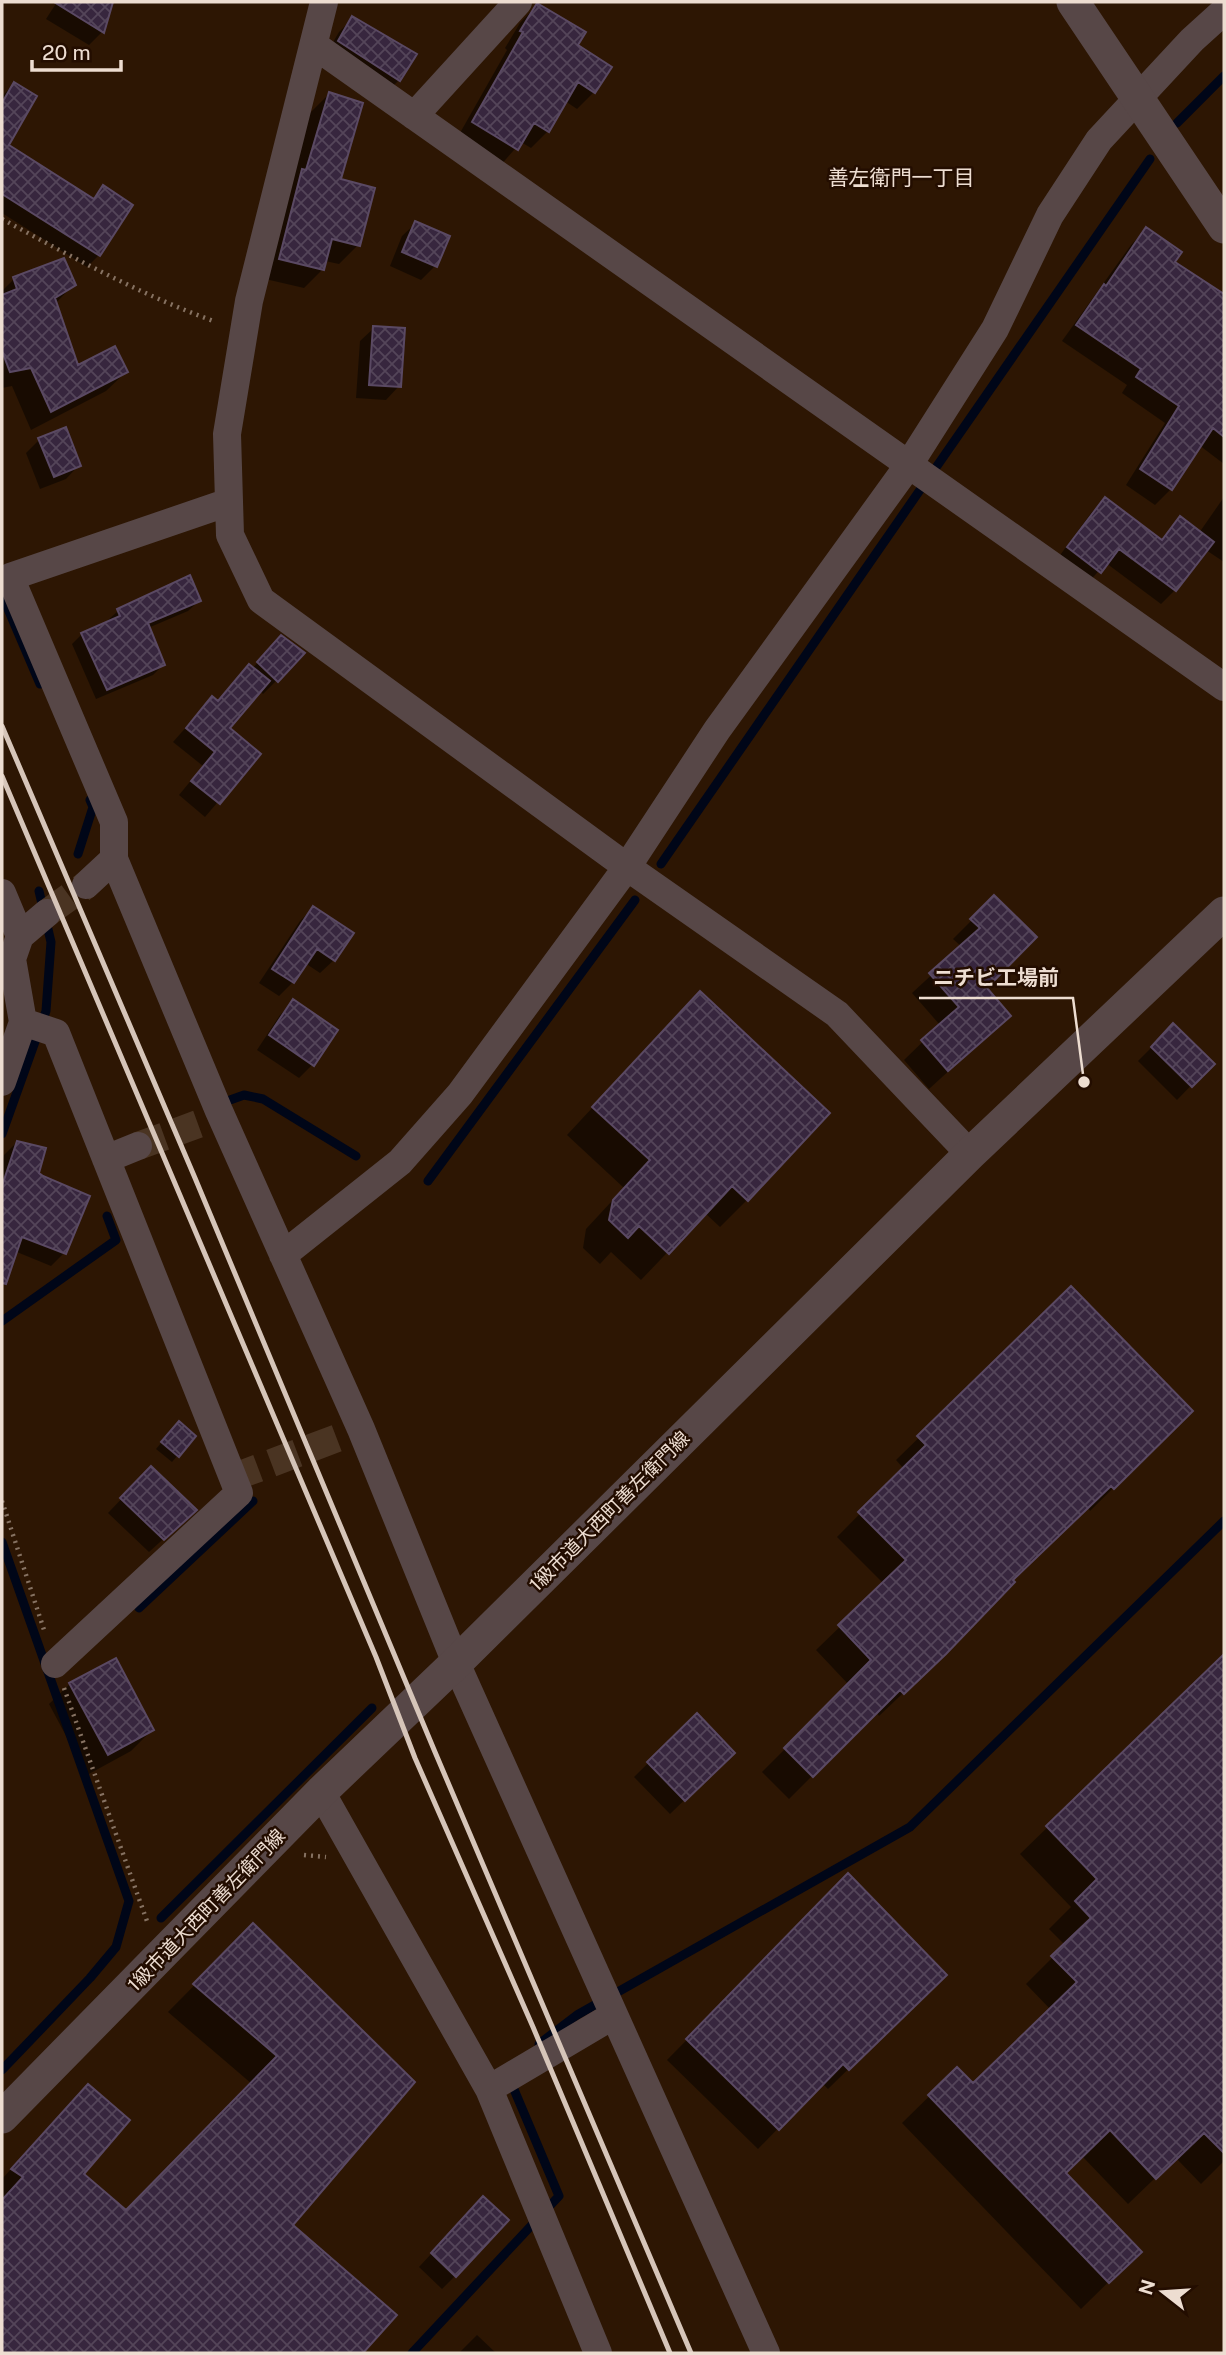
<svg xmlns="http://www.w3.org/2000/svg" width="1226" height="2355" viewBox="0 0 1226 2355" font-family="'Public Sans','Noto Sans JP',sans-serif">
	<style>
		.shadow { fill: #0007 }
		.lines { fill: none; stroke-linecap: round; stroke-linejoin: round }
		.stream { stroke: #000618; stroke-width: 9 }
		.building { fill: url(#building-cross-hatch); stroke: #5a4963; stroke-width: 2 }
		.minor-tunnel { stroke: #4a3422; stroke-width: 28; stroke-dasharray: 28 14; stroke-linecap: butt }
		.path { stroke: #867262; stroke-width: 4.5; stroke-dasharray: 2 5; stroke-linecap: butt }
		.minor { stroke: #574747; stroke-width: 28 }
		.tertiary { stroke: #574747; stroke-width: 33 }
		.rail { stroke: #d6c5b9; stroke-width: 5 }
		.labels { text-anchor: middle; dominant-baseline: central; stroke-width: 5; stroke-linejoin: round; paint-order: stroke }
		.street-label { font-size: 19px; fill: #edddd1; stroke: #230d00 }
		.neighbourhood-label { font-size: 21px; fill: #edddd1; stroke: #230d00 }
		.leader { fill: none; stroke: #edddd1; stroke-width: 2.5 }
		.callout-dot { fill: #edddd1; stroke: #230d00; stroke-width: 2.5 }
		.callout-label { font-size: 21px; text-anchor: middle; font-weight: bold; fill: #edddd1; stroke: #230d00; stroke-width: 5; stroke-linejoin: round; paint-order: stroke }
	</style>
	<defs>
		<pattern id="building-cross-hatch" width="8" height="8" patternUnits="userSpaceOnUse" patternTransform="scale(1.75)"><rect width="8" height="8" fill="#37263e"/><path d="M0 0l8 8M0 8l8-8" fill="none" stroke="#544559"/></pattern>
	</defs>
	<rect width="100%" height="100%" fill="#2d1603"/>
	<!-- shadow -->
	<path class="shadow" d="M57,2H112L102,32L89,45L46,19Z
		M537,5L575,46L594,92L577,109L565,101L548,131L531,148L521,142L500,166L456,140L507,50L505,48L520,23Z
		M352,19L399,80L385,94L325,56L339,32Z
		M14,84L6,146L92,199L103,188L99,255L87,267L2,213V96Z
		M329,94L339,180L358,245L339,264L325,261L323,269L304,288L261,278L310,113Z
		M416,223L435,266L421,280L390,266L402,236Z
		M1146,229L1173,262L1224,296V464L1199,445L1171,489L1155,505L1126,485L1165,423L1122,393L1127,385L1062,341L1131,245Z
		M14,279L74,284L55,304L77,368L126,372L106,391L31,430L12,386L2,388V291Z
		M374,328L399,386L386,400L356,398L360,341Z
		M39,440L79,465L66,479L40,489L26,453Z
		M1224,497V562L1206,550L1175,590L1161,604L1106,563L1086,585L1055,562L1091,513L1105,499L1160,541L1180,519L1199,533Z
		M199,601L188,611L148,628L163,665L153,675L96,699L72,644L82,634L108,623L107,621L118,611Z
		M268,651L277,680L263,694L259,690L227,729L258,755L205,817L179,795L203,766L173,742L212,698L217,702L249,666L252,669Z
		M994,898L984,988L1009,1016L929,1089L904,1060L940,1025L912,993L962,947L953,939Z
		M313,908L334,960L320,973L305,963L293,982L279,996L259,983L300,921Z
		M294,1002L312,1065L299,1078L257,1050L280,1015Z
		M673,1021L747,1200L720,1227L705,1213L641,1280L611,1252L600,1264L583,1248L586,1229L624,1188L567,1135Z
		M1173,1026L1212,1064L1177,1100L1138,1061Z
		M17,1142L37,1174L64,1253L51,1266L12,1250L4,1258H2V1163L4,1155Z
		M1071,1289L1191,1411L1090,1511L1087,1507L1011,1581L920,1677L879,1716L876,1712L789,1799L762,1772L849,1685L816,1650L884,1584L837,1537L904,1469L896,1460Z
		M172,1430L178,1455L172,1462L156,1449Z
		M151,1468L181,1523L149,1552L108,1513Z
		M1224,1656V2161L1201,2184L1176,2158L1128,2204L1082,2156L1064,2174L1139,2252L1081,2309L902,2123L957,2069L973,2085L1051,2010L1026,1984L1065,1945L1049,1929L1071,1907L1020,1854Z
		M70,1684L152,1730L131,1751L87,1775L49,1704Z
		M697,1715L733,1753L670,1814L634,1777Z
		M848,1876L944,1975L828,2089L822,2083L758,2149L667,2060Z
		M253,1926L413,2082L290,2225L394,2315L360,2353H2V2179L61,2114L81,2174L125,2213L252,2084L168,2012Z
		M470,2212L455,2276L442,2289L419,2267Z
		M477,2335L496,2353H459Z"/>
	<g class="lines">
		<!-- stream -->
		<path class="stream" d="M1177,123L1224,76
			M937,466L1150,159
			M2,595L40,684
			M78,854L93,807L90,800
			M661,864L920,490
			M230,1100L244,1095L263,1099L356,1156
			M2,1134L46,1011L51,942L39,891
			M428,1181L635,900
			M2,1321L116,1240L107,1216
			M2,1542L129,1901L116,1947L90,1978L2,2070
			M139,1608L253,1501
			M161,1918L372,1708
			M539,2044L577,2015L910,1827L1224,1521
			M412,2353L559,2196L510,2080"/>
	</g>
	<!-- building -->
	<path class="building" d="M54,2H113L104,33Z
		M537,3L586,32L578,45L612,67L595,93L578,82L549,132L534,123L518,150L472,122L523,32L520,31Z
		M352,16L417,54L400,81L338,41Z
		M14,82L37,96L9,145L94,199L103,185L133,205L100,256L2,194V103Z
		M329,92L363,103L341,179L375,188L360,246L332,239L324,270L279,259L302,169L306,170Z
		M415,221L450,236L437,267L402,252Z
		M1146,227L1182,252L1175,262L1224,294V437L1213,428L1172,490L1140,469L1179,406L1136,377L1141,369L1076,325L1104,284L1106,286Z
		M64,258L76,285L55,298L78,365L115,346L128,372L51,412L31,368L10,372L2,351V295L17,289L13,277Z
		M373,326L405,328L401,387L369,385Z
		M66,427L81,466L54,477L38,438Z
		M1105,497L1162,540L1180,516L1214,542L1176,591L1119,549L1101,573L1067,547Z
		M190,575L201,601L148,623L165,665L107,690L81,633L120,616L117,609Z
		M281,635L305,653L278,682L257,662Z
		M249,664L270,681L230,728L261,754L220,804L191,781L215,752L186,728L212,696L218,701Z
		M994,895L1037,937L987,988L1011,1016L948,1071L921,1040L959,1007L929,973L980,928L970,919Z
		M313,906L354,933L335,961L317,949L294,983L272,969Z
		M700,991L830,1113L748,1201L732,1186L669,1254L639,1226L628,1238L609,1220L613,1200L650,1160L592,1107Z
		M293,999L338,1030L314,1066L269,1035Z
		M1173,1023L1215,1064L1192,1087L1151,1047Z
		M17,1141L46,1148L39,1173L43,1176L90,1196L66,1254L22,1237L6,1284L2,1283V1186Z
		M1071,1286L1193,1411L1114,1489L1111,1486L1013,1580L1015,1582L946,1654L904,1694L900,1690L813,1777L784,1748L871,1660L838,1625L906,1560L858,1512L926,1445L917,1436Z
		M179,1421L196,1436L179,1457L161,1442Z
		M151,1466L197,1510L164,1540L120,1498Z
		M1224,1654V2153L1204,2133L1156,2179L1110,2130L1066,2173L1142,2252L1109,2283L928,2095L957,2067L973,2083L1077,1982L1051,1956L1091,1918L1075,1901L1097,1879L1046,1826Z
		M116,1658L154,1730L108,1755L69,1683Z
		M697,1713L735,1753L685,1801L647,1762Z
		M848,1873L947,1975L849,2070L843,2064L779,2130L686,2039Z
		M253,1923L415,2082L293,2225L397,2315L363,2353H2V2200L23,2177L11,2169L88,2084L130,2120L84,2174L126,2210L277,2056L193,1984Z
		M483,2196L509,2220L456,2277L431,2253Z"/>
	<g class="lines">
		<!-- minor-tunnel -->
		<path class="minor-tunnel" d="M47,913L86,885
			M138,1146L198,1124
			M232,1478L361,1429"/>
		<!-- path -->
		<path class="path" d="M2,219C72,257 141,295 216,322
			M2,1501L45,1633
			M64,1688L148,1924
			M304,1855L326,1857"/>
		<!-- minor -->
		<path class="minor" d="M324,2L249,301L227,434L230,535L261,600L627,867L837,1014L970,1154
			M314,45L1224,687
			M414,116L518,2
			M229,502L10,577L114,822V859L219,1111L361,1429L456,1663L766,2353
			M86,885L114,859
			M2,893L20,936
			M23,1022L56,1033L239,1493L55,1664
			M2,1082L23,1022L12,959L20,936L47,913
			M106,1159L138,1146
			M283,1255L400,1162L460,1094L627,867L717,730L908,466L995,329L1050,215L1099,140L1192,40L1224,11
			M321,1792L489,2089L598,2353
			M489,2089L614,2015"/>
		<!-- tertiary -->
		<path class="tertiary" d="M1073,2L1224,227
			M2,2117L321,1792L456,1663L970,1154L1224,913"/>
		<!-- rail -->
		<path class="rail" d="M2,726L195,1178L435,1752L691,2353
			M2,776L376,1657L415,1758L533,2027L670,2353"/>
	</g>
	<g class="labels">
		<!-- street labels -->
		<g class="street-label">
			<text transform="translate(609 1511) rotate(-45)">1級市道大西町善左衛門線</text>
			<text transform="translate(206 1910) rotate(-46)">1級市道大西町善左衛門線</text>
		</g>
		<!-- neighbourhood labels -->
		<g class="neighbourhood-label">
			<text x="901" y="177">善左衛門一丁目</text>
		</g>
	</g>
	<!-- callouts -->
	<path class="leader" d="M1084 1082L1073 998H919"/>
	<circle class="callout-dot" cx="1084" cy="1082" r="7"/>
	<g class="callout-label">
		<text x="996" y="985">ニチビ工場前</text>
	</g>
	<!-- border -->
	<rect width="1226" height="2355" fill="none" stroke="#edddd1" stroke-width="7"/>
	<!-- north arrow -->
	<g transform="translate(1163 2292) rotate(287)" stroke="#230d00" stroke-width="5" paint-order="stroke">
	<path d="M0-5L12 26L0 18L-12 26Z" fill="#edddd1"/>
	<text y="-10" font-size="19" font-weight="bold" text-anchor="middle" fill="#edddd1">N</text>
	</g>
	<!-- scale -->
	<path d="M32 60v10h89v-10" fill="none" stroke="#edddd1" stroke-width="3.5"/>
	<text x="42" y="60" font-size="21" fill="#edddd1" stroke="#230d00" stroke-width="5" paint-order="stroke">20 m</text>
</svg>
